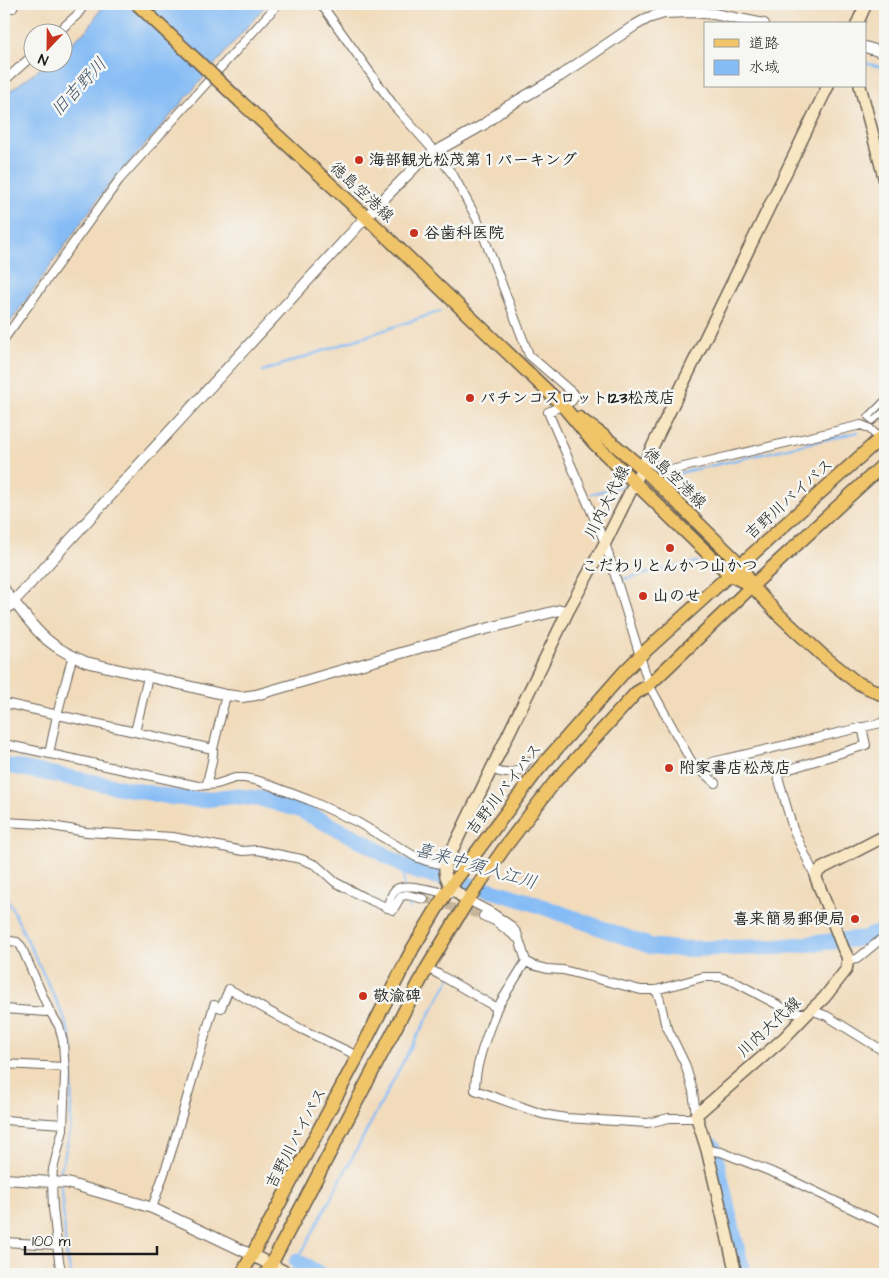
<svg xmlns="http://www.w3.org/2000/svg" width="889" height="1278" viewBox="0 0 889 1278" font-family="'Architects Daughter','Klee One',sans-serif">
	<style>
		.water { fill: #85bcf5; stroke: #506c88 }
		.lines { fill: none; stroke-linecap: round; stroke-linejoin: round }
		.stream { stroke: #85bcf5; stroke-width: 2.5 }
		.river { stroke: #85bcf5; stroke-width: 16 }
		.minor-tunnel { stroke: #c6b59b; stroke-width: 8; stroke-dasharray: 8 4; stroke-linecap: butt }
		.pedestrian-casing { stroke: #675f54; stroke-width: 8 }
		.minor-casing { stroke: #675f54; stroke-width: 10 }
		.tertiary-casing { stroke: #675f54; stroke-width: 12 }
		.secondary-casing { stroke: #675f54; stroke-width: 14 }
		.primary-casing { stroke: #675f54; stroke-width: 15 }
		.trunk-casing { stroke: #675f54; stroke-width: 15 }
		.pedestrian { stroke: #fff; stroke-width: 5.5 }
		.minor { stroke: #fff; stroke-width: 8 }
		.tertiary { stroke: #fff; stroke-width: 10 }
		.secondary { stroke: #f9e7c3; stroke-width: 11 }
		.primary { stroke: #f0c469; stroke-width: 12 }
		.trunk { stroke: #f0c469; stroke-width: 12 }
		.primary-bridge-casing { stroke: #675f54; stroke-width: 15; stroke-linecap: butt }
		.primary-bridge { stroke: #f0c469; stroke-width: 12 }
		.poi-dot { fill: #c8321e; stroke: #f6f6f2; stroke-width: 2 }
		.labels { text-anchor: middle; dominant-baseline: central; stroke-width: 5; stroke-linejoin: round; paint-order: stroke }
		.poi-label { font-size: 16px; font-weight: bold; fill: #1c1c1c; stroke: #f6f6f2; text-anchor: start }
		.street-label { font-size: 16px; fill: #1c1c1c; stroke: #f6f6f2 }
		.water-label { font-size: 18px; font-style: italic; fill: #415468; stroke: #f6f6f2 }
	</style>
	<rect width="100%" height="100%" fill="#f6f6f2"/>
	<filter id="ink" filterUnits="userSpaceOnUse"><feTurbulence type="fractalNoise" baseFrequency=".02" numOctaves="2"/><feDisplacementMap in="SourceGraphic" scale="10" xChannelSelector="R" yChannelSelector="G"/><feConvolveMatrix kernelMatrix="1 2 1 2 8 2 1 2 1" color-interpolation-filters="sRGB"/></filter>
	<filter id="wash" filterUnits="userSpaceOnUse"><feTurbulence type="fractalNoise" baseFrequency=".0096" numOctaves="4" result="noise"/><feDisplacementMap in="SourceGraphic" scale="20" xChannelSelector="R" yChannelSelector="G"/><feGaussianBlur stdDeviation="1.12" result="paint"/><feColorMatrix in="noise" values="0 0 0 0 0 0 0 0 0 0 0 0 0 0 0 0 0 1.4 0 .05"/><feComposite in="paint" operator="in"/></filter>
	<g filter="url(#wash)">
		<rect width="100%" height="100%" fill="#f1dbbb"/>
		<!-- water -->
		<path class="water" d="M104,4H267L154,135L103,192L4,331V95L48,63L62,62L63,50L88,29Z"/>
		<g class="lines">
			<!-- stream -->
			<path class="stream" d="M865,63L885,68
				M263,371L441,311
				M662,477L858,432
				M591,494L624,485
				M623,579L697,562
				M403,866L404,886
				M4,894L9,902L63,1015L70,1035L73,1053L70,1133L60,1173L61,1181
				M405,896L406,901L410,908
				M61,1186L66,1252L71,1274
				M291,1273L411,1047L452,975V971"/>
			<!-- river -->
			<path class="river" d="M4,765L171,797L202,800L233,796L262,799L300,810L366,843L403,866L418,872L494,891L527,901L650,946L679,949L777,947L866,938L878,933L885,928
				M713,1146L743,1274
				M297,1261L319,1274"/>
		</g>
	</g>
	<g filter="url(#ink)">
		<g class="lines">
			<!-- minor-tunnel -->
			<path class="minor-tunnel" d="M424,899L483,916"/>
			<!-- pedestrian casing -->
			<g class="pedestrian-casing">
				<path id="pedestrian" d="M885,400L868,417L873,421L885,410"/>
			</g>
			<!-- minor casing -->
			<g class="minor-casing">
				<path id="minor" d="M321,4L394,106L435,152L453,175L477,219L529,355L575,395L572,401L548,412L605,543L649,685L691,761L715,783
					M13,8L14,4
					M58,32L77,15L85,4
					M4,81L32,56
					M4,339L119,180L278,4
					M646,459L657,467L667,471L861,425L869,428L880,439
					M4,587L13,601
					M4,703L135,732L148,677
					M135,732L213,749L226,695
					M4,744L198,786L217,784L235,778H245L259,781L309,800L357,822L416,857L427,861L445,865
					M49,754L57,715L71,662L73,656
					M492,769C504,775 509,773 521,770L527,761
					M701,771L712,762L881,723L885,720
					M207,785C208,773 214,761 213,749
					M4,822L41,824L86,832L173,837L243,851L257,850L301,859L316,865L335,882L363,897L393,910L401,896L407,895L424,899
					M816,878L793,829L777,773L866,745L862,727
					M468,900L491,912L510,925L517,933L526,961L532,965L547,969L563,970L641,990H656L703,977H720L733,981L793,1013H808
					M387,908C389,902 391,894 395,890C405,881 437,892 449,894
					M483,916L495,921L517,938
					M4,940L17,942L21,946L49,1010L59,1026L63,1041L65,1074L63,1130L53,1169L52,1182L53,1208L59,1261L62,1274
					M848,960L857,959L885,936
					M427,968L440,975L497,1008L526,961
					M656,990L660,1000L665,1023L685,1064L693,1091L696,1115
					M497,1008C488,1033 475,1063 475,1090L542,1114L566,1118L648,1123L669,1118H696
					M4,1009L46,1012L49,1010
					M811,1010L827,1016L885,1052
					M4,1064L64,1067
					M4,1120L63,1124
					M707,1150L721,1152L787,1178L885,1225
					M152,1208L170,1156L214,1005L221,1008L229,989L301,1029L358,1056
					M4,1242L57,1245"/>
			</g>
			<!-- tertiary casing -->
			<g class="tertiary-casing">
				<path id="tertiary" d="M865,47L885,53
					M13,601C21,610 28,620 36,629C50,645 67,654 86,662L226,695L242,697L256,695L474,632L560,610L568,611
					M4,612L366,217L417,165L435,152L483,125L505,108L560,76L634,26L648,18L664,13L692,12L714,14L764,24
					M4,1179L67,1183L137,1203L152,1208L189,1225L252,1255"/>
			</g>
			<!-- secondary casing -->
			<g class="secondary-casing">
				<path id="secondary" d="M857,24L866,4
					M860,86L885,181
					M468,900C455,894 443,880 445,865L568,611L605,543L642,468L828,86
					M252,1255L289,1274
					M736,1274L707,1150L696,1115L783,1039L808,1013L824,998L846,970L848,960L847,956L843,948L816,878L817,873L821,869L885,836"/>
			</g>
			<!-- primary casing -->
			<g class="primary-casing">
				<path id="primary" d="M241,102L366,217L563,406L593,442L730,575L752,586
					M579,418L604,436L642,468L741,565L752,586L777,613L821,654L856,682L885,696"/>
			</g>
			<!-- trunk casing -->
			<g class="trunk-casing">
				<path id="trunk" d="M242,1274L358,1056L413,948L448,890L538,770L625,671L641,655L885,434
					M266,1274L427,968L470,897L505,847L554,783L636,693L649,685L752,586L885,463"/>
			</g>
			<!-- pedestrian -->
			<use href="#pedestrian" class="pedestrian"/>
			<!-- minor -->
			<use href="#minor" class="minor"/>
			<!-- tertiary -->
			<use href="#tertiary" class="tertiary"/>
			<!-- secondary -->
			<use href="#secondary" class="secondary"/>
			<!-- primary -->
			<use href="#primary" class="primary"/>
			<!-- trunk -->
			<use href="#trunk" class="trunk"/>
			<!-- primary-bridge casing -->
			<g class="primary-bridge-casing">
				<path id="primary-bridge" d="M137,4L241,102"/>
			</g>
			<!-- primary-bridge -->
			<use href="#primary-bridge" class="primary-bridge"/>
		</g>
	</g>
	<!-- markers -->
	<g class="poi-dot">
		<circle cx="359" cy="160" r="5"/>
		<circle cx="414" cy="233" r="5"/>
		<circle cx="470" cy="398" r="5"/>
		<circle cx="670" cy="548" r="5"/>
		<circle cx="643" cy="596" r="5"/>
		<circle cx="669" cy="768" r="5"/>
		<circle cx="855" cy="919" r="5"/>
		<circle cx="363" cy="996" r="5"/>
	</g>
	<g class="labels">
		<!-- poi labels -->
		<g class="poi-label">
			<text x="369" y="160">海部観光松茂第１パーキング</text>
			<text x="424" y="233">谷歯科医院</text>
			<text x="480" y="398">パチンコスロット123松茂店</text>
			<text x="670" y="566" text-anchor="middle">こだわりとんかつ山かつ</text>
			<text x="653" y="596">山のせ</text>
			<text x="679" y="768">附家書店松茂店</text>
			<text x="845" y="919" text-anchor="end">喜来簡易郵便局</text>
			<text x="373" y="996">敬渝碑</text>
		</g>
		<!-- street labels -->
		<g class="street-label">
			<text transform="translate(362 192) rotate(43)">徳島空港線</text>
			<text transform="translate(675 478) rotate(44)">徳島空港線</text>
			<text transform="translate(789 499) rotate(-42)">吉野川バイパス</text>
			<text transform="translate(607 502) rotate(-63)">川内大代線</text>
			<text transform="translate(504 789) rotate(-52)">吉野川バイパス</text>
			<text transform="translate(769 1027) rotate(-43)">川内大代線</text>
			<text transform="translate(296 1138) rotate(-62)">吉野川バイパス</text>
		</g>
		<!-- water labels -->
		<g class="water-label">
			<text transform="translate(79 87) rotate(-47)">旧吉野川</text>
			<text transform="translate(476 866) rotate(16)">喜来中須入江川</text>
		</g>
	</g>
	<!-- margin -->
	<rect width="889" height="1278" fill="none" stroke="#f6f6f2" stroke-width="20"/>
	<!-- legend -->
	<rect x="704" y="22" width="162" height="65" fill="#f6f6f2" stroke="#9f9f9c"/>
	<rect x="714" y="39" width="25" height="8" fill="#f0c469" stroke="#9f9f9c"/>
	<text x="749" y="48" font-size="15" fill="#1c1c1c">道路</text>
	<rect x="714" y="60" width="25" height="15" fill="#85bcf5" stroke="#9f9f9c"/>
	<text x="749" y="72" font-size="15" fill="#1c1c1c">水域</text>
	<!-- north arrow -->
	<g transform="translate(48 48) rotate(202)"><circle r="24" fill="#f6f6f2" stroke="#9f9f9c"/>
	<path d="M0-4L9 19L0 12L-9 19Z" fill="#c8321e"/>
	<text y="-8" font-size="14" font-weight="bold" text-anchor="middle" fill="#1c1c1c">N</text>
	</g>
	<!-- scale -->
	<path d="M25 1246v8h132v-8" fill="none" stroke="#1c1c1c" stroke-width="2.5"/>
	<text x="32" y="1246" font-size="15" fill="#1c1c1c" stroke="#f6f6f2" stroke-width="4" paint-order="stroke">100 m</text>
</svg>
